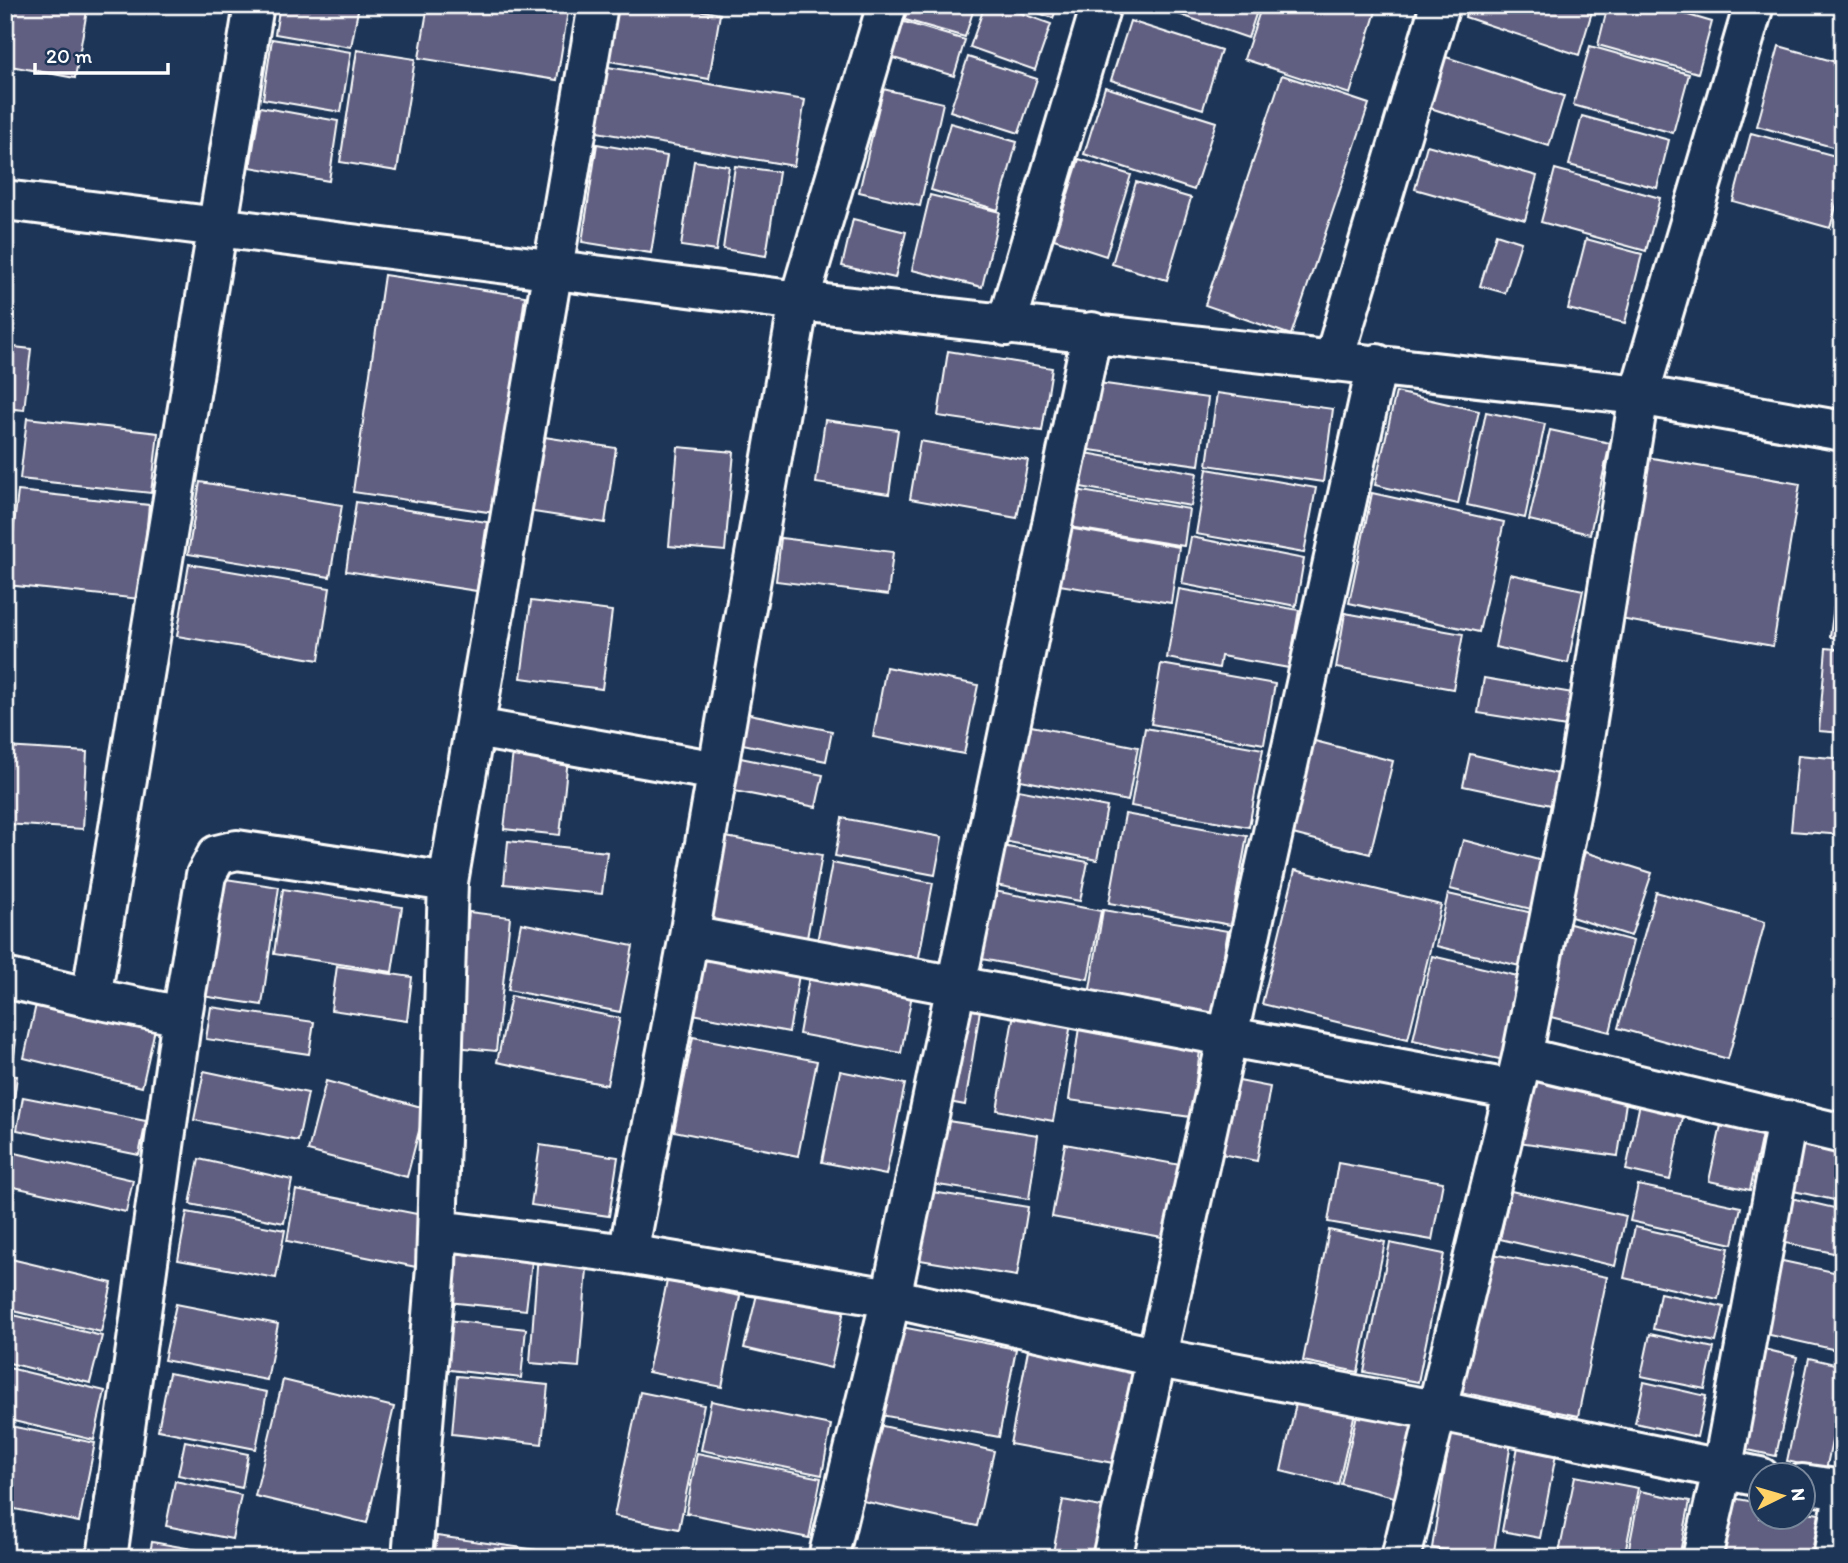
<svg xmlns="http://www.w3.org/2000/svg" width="1848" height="1563" viewBox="0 0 1848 1563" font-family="Itim,sans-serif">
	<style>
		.building { fill: #605f81; stroke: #fff; stroke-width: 2 }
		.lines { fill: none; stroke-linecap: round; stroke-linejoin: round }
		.street-casing { stroke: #fff; stroke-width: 44 }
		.street { stroke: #1d3557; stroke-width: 38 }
	</style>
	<rect width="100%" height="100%" fill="#1d3557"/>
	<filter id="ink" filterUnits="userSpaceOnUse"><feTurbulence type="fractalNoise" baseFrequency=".0143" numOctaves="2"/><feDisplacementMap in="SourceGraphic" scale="14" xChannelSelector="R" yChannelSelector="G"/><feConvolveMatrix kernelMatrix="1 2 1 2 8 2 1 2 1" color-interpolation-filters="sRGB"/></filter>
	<g filter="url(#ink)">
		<!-- building -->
		<path class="building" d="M5,5H88L75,78L5,65Z
			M280,5H359L351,47L275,34Z
			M428,5H569L557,80L419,58Z
			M618,5H669L720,14L709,79L609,61Z
			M905,5H975L965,37L902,19Z
			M985,5H998L1051,24L1035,70L970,47Z
			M1015,5H1058L1053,18Z
			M1152,5H1259L1248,38Z
			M1262,5H1378L1350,94L1244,59Z
			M1468,5H1594L1579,55L1465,17Z
			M1608,5H1654L1712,22L1698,73L1598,45Z
			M901,21L965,40L954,76L890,57Z
			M1130,21L1221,50L1203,109L1111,80Z
			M272,39L351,52L341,112L263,99Z
			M1590,46L1689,74L1673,133L1573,105Z
			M1779,46L1843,64V150L1757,126Z
			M357,50L415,59L397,171L340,162Z
			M1437,54L1564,96L1549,146L1421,105Z
			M968,57L1037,79L1019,133L950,111Z
			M608,67L805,100L794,166L597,132Z
			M1282,75L1369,104L1291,335L1205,305Z
			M1105,87L1216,122L1194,190L1084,154Z
			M883,89L943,103L920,206L859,192Z
			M260,107L338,121L329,181L250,167Z
			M1582,116L1669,140L1657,188L1569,165Z
			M950,123L1017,142L998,210L931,190Z
			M1751,133L1843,158V182L1830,228L1733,201Z
			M597,144L667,156L651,253L582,242Z
			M1427,145L1537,176L1525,220L1415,189Z
			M1079,159L1131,175L1106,256L1054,239Z
			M694,161L729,166L716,251L681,246Z
			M735,166L779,172L766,256L723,249Z
			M1555,169L1660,198L1646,251L1541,222Z
			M1136,182L1191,198L1167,280L1112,264Z
			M930,195L1000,212L982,287L912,270Z
			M853,219L906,232L895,278L842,266Z
			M1496,234L1521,242L1505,293L1480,286Z
			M1586,239L1642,254L1625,323L1568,309Z
			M384,275L525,296L495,513L353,492Z
			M5,346L31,349L24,410L5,408Z
			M948,351L1052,368L1042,431L938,416Z
			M1091,382L1208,398L1199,465L1082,449Z
			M1396,392L1479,411L1458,504L1375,485Z
			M1217,393L1333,409L1323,482L1207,465Z
			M1486,412L1545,424L1525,518L1467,505Z
			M27,418L158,433L151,493L20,479Z
			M825,420L898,430L889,494L816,483Z
			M1550,430L1610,443L1590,534L1529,520Z
			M538,436L616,448L605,523L527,511Z
			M920,441L1028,460L1017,518L910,499Z
			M678,447L734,452L725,551L669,546Z
			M1075,451L1197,473L1191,506L1069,485Z
			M1647,457L1800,484L1773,646L1620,619Z
			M1207,469L1316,488L1304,553L1196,534Z
			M200,482L342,505L330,577L188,554Z
			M1070,489L1189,509L1184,546L1063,526Z
			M18,491L149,505L140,599L7,585Z
			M1372,493L1504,522L1479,632L1349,603Z
			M356,502L487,522L477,591L346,571Z
			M1056,526L1179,547L1171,603L1047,583Z
			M1191,537L1304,559L1296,606L1182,584Z
			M781,538L893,552L888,595L776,581Z
			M189,564L330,588L319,660L177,636Z
			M1839,567L1843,568V639L1830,637Z
			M1510,574L1583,590L1568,663L1495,647Z
			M1179,589L1299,610L1289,668L1221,656L1219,668L1167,658Z
			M531,601L612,611L602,689L521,678Z
			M1345,613L1463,634L1453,689L1336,668Z
			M1826,648L1843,650V733L1819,731Z
			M1161,664L1275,684L1264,744L1151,724Z
			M886,667L978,685L964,754L873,737Z
			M1484,678L1573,693L1567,727L1478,713Z
			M740,712L832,731L826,761L733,742Z
			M1016,723L1138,747L1128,801L1005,777Z
			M1145,728L1263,749L1249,827L1131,806Z
			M1307,739L1393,761L1370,854L1285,832Z
			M5,747L87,752L83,829L5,824Z
			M513,752L568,758L560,835L504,829Z
			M1470,754L1558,774L1551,805L1463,786Z
			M1798,755L1843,759V835L1791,831Z
			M731,756L823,775L816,807L724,789Z
			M1003,787L1107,807L1097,860L994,839Z
			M1125,814L1247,836L1231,925L1109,903Z
			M842,818L942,837L935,875L835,856Z
			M710,834L822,855L805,949L694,928Z
			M1463,840L1550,863L1539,911L1450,889Z
			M508,841L607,852L602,894L504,884Z
			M997,845L1088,862L1080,901L990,884Z
			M1585,852L1652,873L1631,936L1565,915Z
			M832,863L933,883L918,962L817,942Z
			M1295,870L1441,905L1408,1039L1262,1004Z
			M219,878L279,887L262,1005L202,996Z
			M283,889L402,907L392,972L274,954Z
			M989,890L1101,911L1088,979L976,958Z
			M1656,892L1765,922L1728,1059L1618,1028Z
			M1448,894L1537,914L1524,967L1436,946Z
			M1103,910L1228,931L1212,1022L1088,1001Z
			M469,912L510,917L496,1051L455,1047Z
			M1563,922L1633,941L1610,1032L1539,1014Z
			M521,923L633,946L620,1012L508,990Z
			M698,951L800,969L789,1032L687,1013Z
			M1432,956L1522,977L1504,1060L1413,1040Z
			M337,966L412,977L407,1021L331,1010Z
			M811,966L914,984L901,1053L799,1034Z
			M956,986L983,991L965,1105L938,1100Z
			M39,991L157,1020L142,1087L24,1058Z
			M511,996L620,1018L607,1085L497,1062Z
			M5,1000H10L6,1034H5Z
			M211,1007L314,1022L309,1054L206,1039Z
			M1014,1013L1071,1024L1053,1121L997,1110Z
			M1079,1027L1201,1044L1191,1117L1069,1100Z
			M693,1037L817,1061L798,1156L674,1131Z
			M5,1038L16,1040L12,1073L5,1072Z
			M204,1071L308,1093L298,1141L194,1120Z
			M840,1071L905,1084L886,1175L822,1162Z
			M5,1075L17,1076L12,1116L5,1115Z
			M1528,1075L1628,1089L1618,1156L1518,1142Z
			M1234,1080L1270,1087L1257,1161L1221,1154Z
			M326,1081L425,1108L407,1177L308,1151Z
			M23,1097L146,1121L139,1155L17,1130Z
			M1640,1103L1684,1113L1670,1180L1626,1170Z
			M1723,1116L1764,1125L1750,1190L1709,1181Z
			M935,1119L1038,1135L1029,1199L925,1183Z
			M1800,1141L1843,1150V1202L1789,1190Z
			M1065,1144L1186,1166L1173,1239L1052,1217Z
			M540,1145L618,1157L609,1216L531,1205Z
			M11,1152L133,1180L126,1212L5,1185Z
			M199,1159L292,1180L284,1223L190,1204Z
			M1338,1163L1443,1182L1432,1240L1328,1222Z
			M1638,1185L1741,1207L1733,1244L1630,1221Z
			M296,1190L427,1216L416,1267L287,1241Z
			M926,1191L1028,1207L1017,1276L914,1259Z
			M1511,1191L1626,1216L1615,1266L1500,1239Z
			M1791,1198L1843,1210V1255L1781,1242Z
			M187,1212L285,1230L276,1278L178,1260Z
			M1635,1227L1729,1248L1718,1299L1624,1278Z
			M1329,1230L1385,1242L1358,1372L1303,1361Z
			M1390,1243L1444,1254L1418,1382L1364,1372Z
			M453,1253L532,1261L526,1310L448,1302Z
			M538,1253L588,1257L579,1367L530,1363Z
			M1488,1253L1607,1277L1578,1416L1460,1392Z
			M11,1259L112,1283L101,1332L5,1309V1282Z
			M1778,1260L1843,1274L1841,1351L1761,1333Z
			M667,1281L740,1296L722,1387L648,1372Z
			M759,1286L845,1306L831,1368L744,1348Z
			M1660,1293L1724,1307L1716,1342L1653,1329Z
			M176,1304L278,1324L267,1380L164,1360Z
			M5,1313L102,1336L90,1383L5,1362Z
			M447,1320L526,1329L521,1378L442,1369Z
			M886,1324L1016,1349L999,1437L870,1413Z
			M1650,1334L1714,1348L1705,1389L1641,1376Z
			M1751,1346L1797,1357L1776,1456L1729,1446Z
			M1028,1350L1141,1371L1124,1465L1010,1444Z
			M1809,1358L1843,1366V1389L1826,1470L1787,1461Z
			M5,1367L105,1391L94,1440L5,1419Z
			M169,1373L267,1392L256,1449L158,1430Z
			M457,1376L548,1385L542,1444L452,1434Z
			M283,1380L394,1407L367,1523L255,1496Z
			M1644,1382L1706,1396L1697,1437L1635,1423Z
			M1299,1390L1357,1404L1338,1485L1281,1471Z
			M640,1392L704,1405L679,1529L614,1516Z
			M711,1401L831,1425L822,1475L701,1450Z
			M1359,1406L1417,1420L1398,1498L1341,1484Z
			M865,1422L994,1451L977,1526L849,1498Z
			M5,1425L95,1443L79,1522L5,1507Z
			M1451,1432L1511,1442L1493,1558L1432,1548Z
			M185,1441L248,1454L242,1488L178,1475Z
			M1519,1441L1557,1449L1540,1538L1502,1531Z
			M697,1453L821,1478L809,1538L686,1513Z
			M1575,1476L1638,1488L1624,1558H1558Z
			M175,1481L241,1495L232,1539L166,1526Z
			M1640,1491L1690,1501L1679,1558H1627Z
			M1727,1497L1760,1503V1518H1802V1511L1819,1514L1811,1558H1739L1717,1554Z
			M1063,1500L1118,1510L1109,1558H1052Z
			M437,1536L545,1551L544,1558H434Z
			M152,1542L210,1552L209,1558H149Z
			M1438,1552L1470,1558H1437Z"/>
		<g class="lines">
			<!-- street casing -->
			<g class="street-casing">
				<path id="street" d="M887,5L799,301L689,936L628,1254L891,1298L1159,1358L1435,1410L1760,1477
					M5,200L799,301L1639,395L1843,431
					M1006,326L1101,5
					M1333,362L1440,5
					M476,728L717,771
					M689,936L1514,1090
					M5,978L91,998L254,5
					M91,998L182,1016
					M1522,1057L1843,1134
					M438,1230L628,1254
					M1802,1484L1843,1490
					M107,1558L182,1016L206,875L217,855L237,850L448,882
					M412,1558L436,1267L448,882L598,5
					M828,1558L891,1298L1092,332
					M1112,1558L1377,364
					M1401,1558L1522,1057L1579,770L1639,395L1754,5
					M1702,1558L1722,1471L1787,1120
					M1833,1558L1843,1500"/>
			</g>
			<!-- street -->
			<use href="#street" class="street"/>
		</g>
	</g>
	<!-- margin -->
	<rect width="1848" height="1563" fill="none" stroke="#1d3557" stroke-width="28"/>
	<rect x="14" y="14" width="1820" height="1535" fill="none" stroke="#fff" stroke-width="2.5" filter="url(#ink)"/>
	<!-- north arrow -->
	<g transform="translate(1782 1496) rotate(85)"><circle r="33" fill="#1d3557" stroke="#77869a" stroke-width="2"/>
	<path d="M0-5L12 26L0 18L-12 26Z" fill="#ffd166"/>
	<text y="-10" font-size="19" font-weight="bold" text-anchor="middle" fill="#ffffff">N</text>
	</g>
	<!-- scale -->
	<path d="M35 63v10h133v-10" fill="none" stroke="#ffffff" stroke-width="3.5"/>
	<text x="46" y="63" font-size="21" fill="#ffffff" stroke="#1d3557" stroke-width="5" paint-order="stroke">20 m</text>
</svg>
